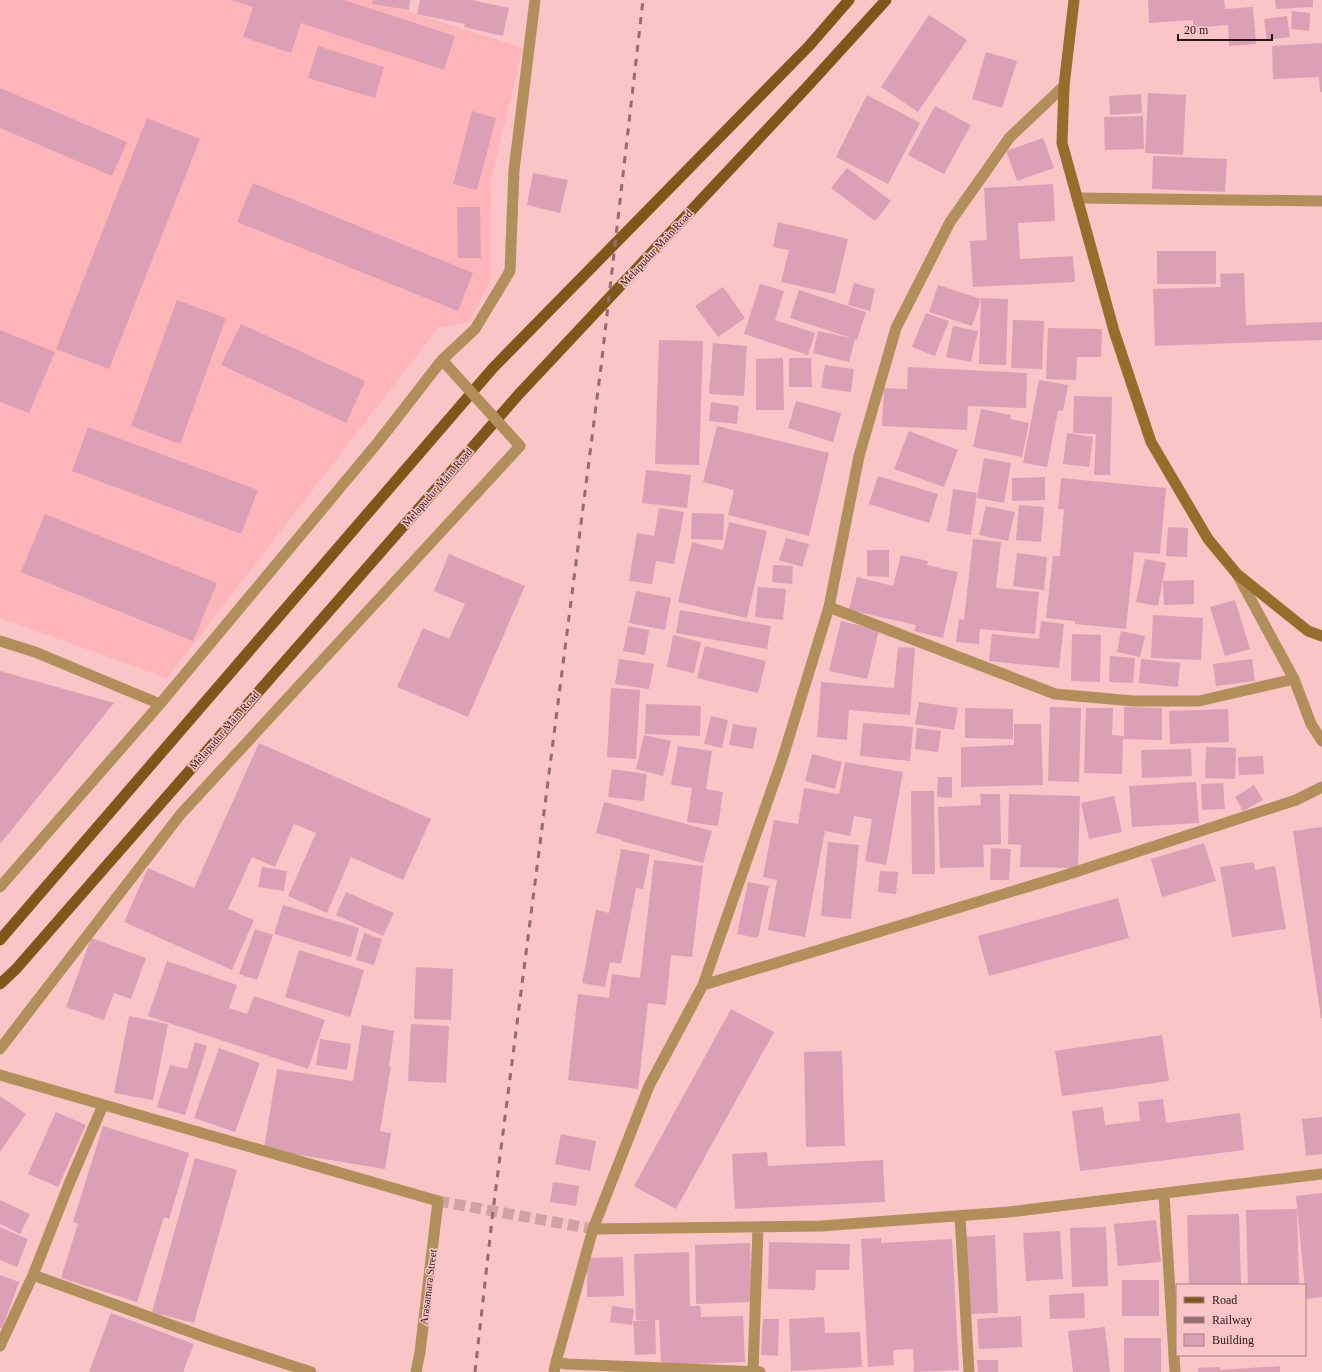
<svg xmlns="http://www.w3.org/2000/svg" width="1322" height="1372" viewBox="0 0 1322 1372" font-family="'Times New Roman',serif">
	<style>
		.built { fill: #feb5b9 }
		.building { fill: #dba0b6 }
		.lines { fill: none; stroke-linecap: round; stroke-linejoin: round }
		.minor-tunnel { stroke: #d0a2a4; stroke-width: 11; stroke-dasharray: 11 5.5; stroke-linecap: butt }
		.minor { stroke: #b28e5b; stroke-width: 11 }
		.tertiary { stroke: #b28e5b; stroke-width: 11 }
		.secondary { stroke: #986d2b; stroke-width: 11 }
		.primary { stroke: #7f5819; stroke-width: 11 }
		.rail { stroke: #926c6e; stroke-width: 3; stroke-dasharray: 7 7; stroke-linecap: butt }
		.minor-bridge { stroke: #b28e5b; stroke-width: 11 }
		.labels { text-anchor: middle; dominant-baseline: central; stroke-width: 3; stroke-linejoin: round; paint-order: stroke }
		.street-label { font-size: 11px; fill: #2b1416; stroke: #f9c5c7 }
	</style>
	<rect width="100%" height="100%" fill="#f9c5c7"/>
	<!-- built -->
	<path class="built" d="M0,0H373L523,48L491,179V280L469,322L438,328L167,678L0,618Z"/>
	<!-- building -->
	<path class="building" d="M231,0H344L455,36L444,70L301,23L291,53L243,37L253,7Z
		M373,0H410L409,10L372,4Z
		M420,0H472L509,8L503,36L464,27L465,24L417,14Z
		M1148,0H1224L1225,9L1253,7L1256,44L1229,46L1228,25L1193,28V20L1149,23Z
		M1275,0H1313V7L1276,9Z
		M1292,11L1310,13L1309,31L1291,29Z
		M929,15L967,40L918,112L881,87Z
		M1287,16L1290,37L1267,40L1264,19Z
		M1322,43V92H1320L1319,77L1273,79L1272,46Z
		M318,46L384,67L375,98L308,78Z
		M986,52L1017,61L1002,108L972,99Z
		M0,88L127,142L112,176L0,128Z
		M1148,93L1186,95L1183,155L1145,153Z
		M1141,94L1142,113L1110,115L1109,96Z
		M867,95L920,123L888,184L836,157Z
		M935,106L971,125L944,174L908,155Z
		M472,111L496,118L477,190L453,184Z
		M1143,116L1144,149L1105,150L1104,117Z
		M147,118L200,139L109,369L56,349Z
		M1043,138L1054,168L1017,181L1006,151Z
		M1153,156L1227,159L1225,192L1152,189Z
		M847,168L891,201L875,221L831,188Z
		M533,173L568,180L560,213L527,205Z
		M253,183L473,273L458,311L237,222Z
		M1053,184L1055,221L1018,223L1020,259L1073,256L1075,282L973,287L970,241L987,240L984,188Z
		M457,207H480L481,258H458Z
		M778,222L848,239L835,294L781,282L789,250L773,247Z
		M1157,251H1216V284H1157Z
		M1244,273L1246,325L1322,322V340L1155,346L1153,289L1221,287L1220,274Z
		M854,283L875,289L870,311L848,305Z
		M760,284L784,291L775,320L815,333L808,355L744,334Z
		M938,285L981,299V298L1008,299L1006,365L979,364L981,299L972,326L929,312Z
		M723,287L745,318L718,337L695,306Z
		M799,290L866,312L857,340L790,318Z
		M177,300L226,318L180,444L131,426Z
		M926,313L949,321L935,356L912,347Z
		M1013,320L1044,321L1042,369L1011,368Z
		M241,324L365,381L346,423L221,365Z
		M953,326L978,331L971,362L946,357Z
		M1048,328L1102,329L1101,357H1077L1076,380L1046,379Z
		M0,330L55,352L29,413L0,402Z
		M818,331L855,339L849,362L813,353Z
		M659,340L703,341L699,465L655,464Z
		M713,343L747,346L744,396L709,394Z
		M783,358L784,410H756V359Z
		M789,358H811L812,387H789Z
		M825,365L854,369L851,392L821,388Z
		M908,367L1027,373L1026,408L968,406L967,430L882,426L884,388L907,389Z
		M1039,380L1068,385L1063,411L1058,410L1047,467L1023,463Z
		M1074,396L1112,397L1110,475H1094L1096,434L1073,433Z
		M796,401L841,413L833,442L788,428Z
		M711,402L739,406L737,424L709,421Z
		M981,409L1011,415L1010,419L1029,423L1022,457L973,447Z
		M717,426L829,453L809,536L728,515L734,490L703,482Z
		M88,427L258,490L241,534L72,471Z
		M909,431L958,450L944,487L894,469Z
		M1067,433L1093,437L1089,467L1063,464Z
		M984,458L1011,463L1004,503L977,498Z
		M646,470L691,475L687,508L642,503Z
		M878,476L938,494L929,523L869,504Z
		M1045,477V500L1012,501V478Z
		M1061,478L1166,488L1160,554L1134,552L1126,629L1075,624V621L1046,618L1053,556H1060L1064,509H1058Z
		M953,489L977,493L971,535L947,531Z
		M1019,505L1044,507L1041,542L1016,540Z
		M986,506L1015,512L1008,541L979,535Z
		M659,508L684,512L674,564L656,561L652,584L629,581L637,533L654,536Z
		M692,513L724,514L723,540L691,539Z
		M45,514L217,583L193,641L21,572Z
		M729,522L767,531L747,618L678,602L692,542L723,550Z
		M1168,527L1188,528L1187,557L1166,556Z
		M786,538L809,544L802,567L779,560Z
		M973,539L1001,542L996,588L1039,592L1035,634L980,629L979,644L956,642L959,619L964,620Z
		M867,550H889V577L867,576Z
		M1017,553L1047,557L1044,590L1013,586Z
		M449,554L525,586L468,717L397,687L423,628L449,639L465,604L434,591Z
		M901,555L928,561L927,565L958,572L943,638L914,631L916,625L849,610L857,577L893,586Z
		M1145,559L1166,563L1158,606L1136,602Z
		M773,565L793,566L792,584L772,582Z
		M1194,580V604L1164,605L1163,581Z
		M758,587L786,589L783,620L755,617Z
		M636,591L671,598L665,630L629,623Z
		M1235,600L1250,649L1225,656L1210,607Z
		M680,610L771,626L767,649L676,633Z
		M1153,615L1203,618L1201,660L1151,658Z
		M841,621L879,630L867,679L829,671Z
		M1041,621L1064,624L1059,668L989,661L992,634L1039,639Z
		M628,626L649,630L645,655L623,651Z
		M1121,631L1145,636L1140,657L1117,652Z
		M1072,634L1101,635L1100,682L1071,681Z
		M673,635L701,642L694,673L667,667Z
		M705,646L766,661L758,693L697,678Z
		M898,647L915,648L910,715L849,710L847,740L817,737L821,682L894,688Z
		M1110,656L1135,658L1133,683L1109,682Z
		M619,659L654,664L649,689L615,684Z
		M1141,659L1180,663L1178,687L1139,683Z
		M1252,659L1255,681L1216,686L1213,664Z
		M0,671L114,703L0,844Z
		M611,688L640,690L636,759L607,757Z
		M919,702L958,708L954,730L915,724Z
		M646,704L701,706L700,736L645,734Z
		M1050,707L1081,708L1079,782L1048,781Z
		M1124,707L1162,708V740L1123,739L1122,774L1084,773L1086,708H1113L1112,735L1124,736Z
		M965,708L1013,709V739L965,738Z
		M1228,709L1229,742L1170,744L1169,711Z
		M711,716L728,720L722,748L704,744Z
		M863,723L913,727L910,761L860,756Z
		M733,724L757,728L753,749L729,745Z
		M1014,724H1041L1043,785L961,787V747L1014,745Z
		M917,728L941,731L938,752L915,749Z
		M644,735L671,741L663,776L636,769Z
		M259,743L431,819L403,880L351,857L327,913L288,896L316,833L294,824L275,867L252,857L228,909L254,920L232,970L124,922L148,868L194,888Z
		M678,746L712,751L706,789L723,792L718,826L687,822L692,788L671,785Z
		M1206,747L1236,748L1235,779L1205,778Z
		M1191,749L1192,776L1142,778L1141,750Z
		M812,754L842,762L835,789L805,781Z
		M1263,756L1264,774L1239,775L1238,757Z
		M845,762L903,772L886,865L865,861L872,819L854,816L850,836L825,831L805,937L768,930L777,880L763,877L774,820L798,824L804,788L839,794Z
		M612,769L647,774L644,801L608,797Z
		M938,777H952V798L937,797Z
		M1196,782L1199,823L1132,827L1129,786Z
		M1223,783L1225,809L1202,810L1201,784Z
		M1254,785L1263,800L1243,811L1235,797Z
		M911,791H934L935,874H912Z
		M980,794H1000L1001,844L983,845L984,867L940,868L938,807L981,805Z
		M1009,794L1080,796L1078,868L1020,867L1021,845L1008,844Z
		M1114,796L1122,832L1089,839L1081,803Z
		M604,802L712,831L703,863L622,841V840L596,833Z
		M1322,827V1018H1321L1293,831Z
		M828,842L859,845L851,919L821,916Z
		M1204,843L1216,881L1162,897L1151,859Z
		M991,848L1011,849L1009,880H990Z
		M621,849L650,854L643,889L636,888L621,964L610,962L605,987L582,983L596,910L609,913Z
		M654,860L703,866L692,957L671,955L666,1005L648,1003L638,1089L568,1080L578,994L609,998L612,974L640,978Z
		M1254,862L1255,870L1275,866L1286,929L1232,937L1220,867Z
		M262,867L287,871L284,891L258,887Z
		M880,871L898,872L896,894L878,892Z
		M748,882L769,886L758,938L737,934Z
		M346,892L394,913L383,936L336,915Z
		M1118,898L1129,938L989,976L978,936Z
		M283,905L359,928L351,957L274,934Z
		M255,929L273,935L257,980L239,974Z
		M364,933L382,939L374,965L356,960Z
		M91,938L146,958L131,999L114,993L104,1020L66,1007Z
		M299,950L364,970L350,1017L285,997Z
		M167,961L237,985L229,1008L247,1014L254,996L325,1020L308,1069L148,1016Z
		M416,967L453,969L451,1020L414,1019Z
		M731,1009L774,1032L676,1209L634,1186Z
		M129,1016L168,1024L153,1100L114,1093Z
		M411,1024L449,1026L446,1083L408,1081Z
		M362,1025L394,1031L389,1066H391L380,1131L391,1133L385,1169L264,1149L277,1069L353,1081Z
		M1162,1035L1169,1081L1062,1096L1055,1051Z
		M320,1039L351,1044L347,1070L316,1065Z
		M195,1042L207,1046L185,1115L157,1107L170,1065L187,1069Z
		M219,1048L260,1063L235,1132L194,1118Z
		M842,1051L845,1146L806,1147L804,1052Z
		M0,1096L26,1114L0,1152Z
		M1163,1099L1166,1123L1240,1113L1244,1150L1080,1171L1072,1111L1103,1107L1105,1125L1140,1121L1138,1102Z
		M56,1112L86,1125L58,1187L28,1174Z
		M1322,1117V1154L1306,1156L1302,1119Z
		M103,1126L189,1153L169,1219L164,1217L137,1302L61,1278L78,1224L73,1222Z
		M561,1134L596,1141L590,1171L555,1164Z
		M767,1152L768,1166L883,1160L885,1202L735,1209L732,1154Z
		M195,1158L237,1170L194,1323L152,1312Z
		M553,1182L579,1186L576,1206L550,1202Z
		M1322,1193V1297L1306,1299L1296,1196Z
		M0,1200L30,1214L20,1234L0,1224Z
		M1297,1209L1299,1285H1248L1246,1210Z
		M1239,1214L1241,1285H1189L1187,1215Z
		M1156,1220L1161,1262L1118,1266L1114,1224Z
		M0,1227L28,1239L17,1267L0,1260Z
		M1106,1227L1108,1286L1072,1287L1070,1228Z
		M1060,1231L1063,1279L1026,1281L1023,1233Z
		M995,1235L998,1313L968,1314L965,1237Z
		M881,1238V1243L952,1239L959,1370L914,1372L913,1349L893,1350L894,1365L868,1367L861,1239Z
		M769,1242L850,1244L849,1270H816L815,1290L768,1289Z
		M750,1243L752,1302L696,1304L695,1245Z
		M689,1252L690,1306H700L701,1317L743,1316L745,1362L661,1365L659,1320H655L656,1354L635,1355L633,1321L651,1320H636L634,1254Z
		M623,1257L624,1296L587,1297V1258Z
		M0,1275L19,1282L2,1329L0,1328Z
		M1122,1280H1159V1316H1122Z
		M1084,1293L1085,1318L1050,1319L1049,1295Z
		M612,1306L634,1309L632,1325L610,1322Z
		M111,1313L194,1344L183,1372H89Z
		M1021,1316L1022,1347L979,1349L977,1319Z
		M824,1317L825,1333L860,1332L862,1367L791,1371L789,1319Z
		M763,1319H779L778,1356L761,1355Z
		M1105,1327L1110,1372H1073L1068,1331Z
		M1124,1338H1161V1372H1124Z
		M977,1360H998V1372H978Z
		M1280,1366V1372H1198V1368L1220,1367V1370Z"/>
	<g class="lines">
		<!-- minor-tunnel -->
		<path class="minor-tunnel" d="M438,1201L593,1229"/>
		<!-- minor -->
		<path class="minor" d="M1064,86L1010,137L950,222L896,328L859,456L829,607L782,760L703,985L649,1086L593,1229L821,1226L1009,1212L1322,1174
			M1077,198L1322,201
			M829,607L1055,694L1133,701H1199L1294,679
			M0,641L35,652L160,704L0,887
			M160,704L379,441L442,360L475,329L510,271L514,170L535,0
			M703,985L1063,876L1296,800L1322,787
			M0,1049L180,815L520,446
			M0,1075L438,1201L420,1352L416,1372
			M1164,1194L1175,1372
			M960,1216L969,1372
			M33,1275L213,1340L311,1372
			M0,1346L33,1275L69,1184L103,1105
			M556,1362L567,1364L760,1372
			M554,1372L556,1362L593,1229
			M753,1372L758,1227"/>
		<!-- tertiary -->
		<path class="tertiary" d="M1237,574L1294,679L1311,724L1322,741"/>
		<!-- secondary -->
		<path class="secondary" d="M1074,0L1064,86L1062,143L1114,331L1151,442L1208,539L1237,574L1308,631L1322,636"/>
		<!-- primary -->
		<path class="primary" d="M0,940L493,368L809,46L849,0
			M0,984L16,969L519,394L807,87L886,0"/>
		<!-- rail -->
		<path class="rail" d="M475,1372L493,1211L601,367L643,0"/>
		<!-- minor-bridge -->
		<path class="minor-bridge" d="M442,360L520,446"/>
	</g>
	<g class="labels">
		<!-- street labels -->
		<g class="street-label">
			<text transform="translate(656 248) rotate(-47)">Melapudur Main Road</text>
			<text transform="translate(437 487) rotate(-49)">Melapudur Main Road</text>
			<text transform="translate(224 730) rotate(-49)">Melapudur Main Road</text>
			<text transform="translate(428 1287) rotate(-83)">Arasamara Street</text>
		</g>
	</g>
	<!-- legend -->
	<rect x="1176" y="1284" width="130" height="72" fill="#f9c5c7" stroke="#a77e80"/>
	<rect x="1184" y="1297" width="20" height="6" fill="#7f5819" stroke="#a77e80"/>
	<text x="1212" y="1304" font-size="12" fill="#2b1416">Road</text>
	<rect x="1184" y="1317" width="20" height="6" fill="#926c6e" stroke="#a77e80"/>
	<text x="1212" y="1324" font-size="12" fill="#2b1416">Railway</text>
	<rect x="1184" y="1334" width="20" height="12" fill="#dba0b6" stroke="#a77e80"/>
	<text x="1212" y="1344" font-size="12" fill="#2b1416">Building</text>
	<!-- scale -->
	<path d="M1178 34v6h94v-6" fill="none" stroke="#2b1416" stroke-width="2"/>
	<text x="1184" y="34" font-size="12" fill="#2b1416" stroke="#f9c5c7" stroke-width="3" paint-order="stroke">20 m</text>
</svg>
